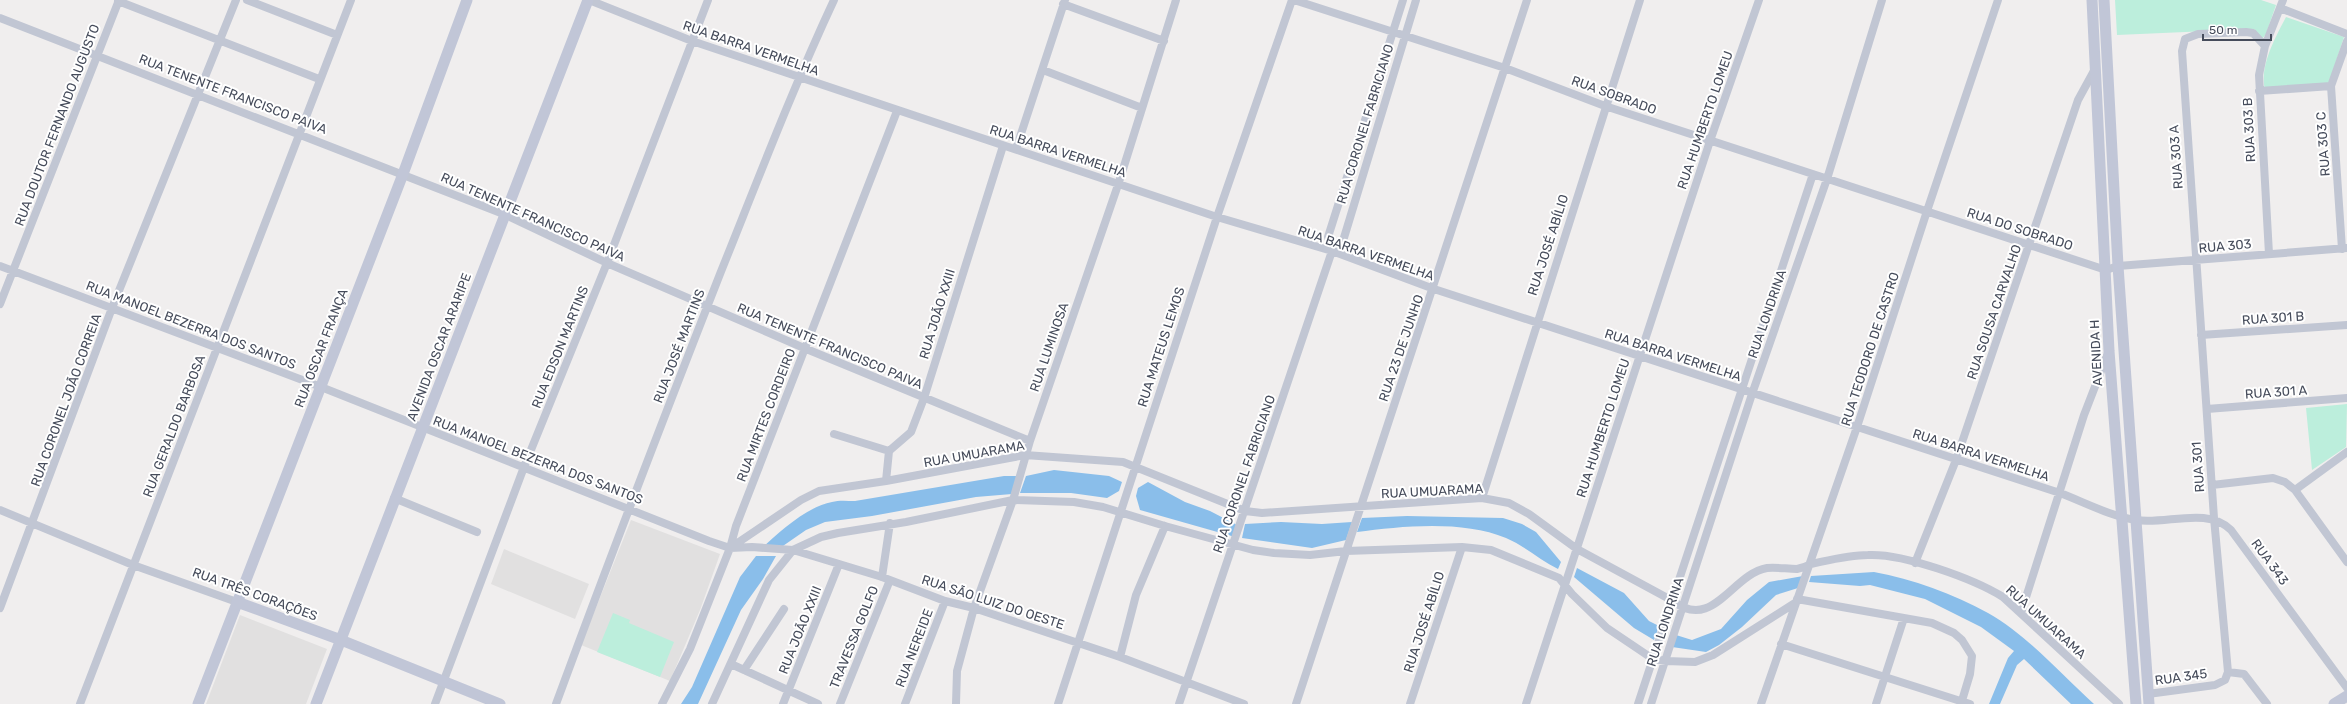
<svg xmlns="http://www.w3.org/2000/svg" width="2347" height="704" viewBox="0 0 2347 704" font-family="Rubik,sans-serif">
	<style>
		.education { fill: #e1e0e0 }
		.green { fill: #bceedc }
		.water { fill: #8abeea }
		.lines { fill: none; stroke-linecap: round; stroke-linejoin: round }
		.street { stroke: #c1c6d3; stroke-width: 8 }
		.secondary { stroke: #c1c6d7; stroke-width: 11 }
		.labels { text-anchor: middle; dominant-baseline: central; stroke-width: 4; stroke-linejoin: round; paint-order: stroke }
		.street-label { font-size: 13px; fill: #464c5b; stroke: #fff }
	</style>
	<rect width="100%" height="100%" fill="#f0eeee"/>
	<!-- education -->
	<path class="education" d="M631,520L720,554L700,610L670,681L581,645Z
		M504,549L589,584L575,619L491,584Z
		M240,615L327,649L306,704H206Z"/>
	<!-- green -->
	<path class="green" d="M2115,0H2261L2276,5L2266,34L2262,39L2254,29L2117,35Z
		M2286,17L2344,37L2328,86L2265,90C2259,67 2275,38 2286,17Z
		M2347,404L2346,447L2312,470L2306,408Z
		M613,613L630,620L629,623L674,642L660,677L597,652Z"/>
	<!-- water -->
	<path class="water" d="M1054,470L1109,476L1122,482L1119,491L1107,498L1071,493H1020L1026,476Z
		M1004,476H1017L1012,494L976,497L872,516L825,522L806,530L780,548H762C779,532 808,506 832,502C839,500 847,501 855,501Z
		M1148,482L1185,502L1210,511L1237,525L1235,537L1140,510L1136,496L1138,488Z
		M1407,516L1503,518L1522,524L1536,532L1561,562L1558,569C1540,560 1525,546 1506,538C1463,520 1402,526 1357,532L1362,518Z
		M1281,522L1322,524L1352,522L1346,540L1312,548L1242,538L1245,524Z
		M756,556H776L763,579L741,610L698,704H681L692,687L740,577Z
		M1577,568L1624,593L1649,621L1659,626L1654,640L1634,628L1574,577Z
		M1874,572C1913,579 1953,594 1988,613C2027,635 2061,674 2094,704H2071L2024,659L2017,665L2000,704H1989L2008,658L2014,651L1981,627L1925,599L1870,585L1860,586L1809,582L1811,576Z
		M1803,576L1798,588L1776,595L1742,627L1719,645L1706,652L1672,647L1676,635L1692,640L1721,629L1747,600L1769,582Z"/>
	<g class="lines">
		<!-- street -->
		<path class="street" d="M247,0L337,35
			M589,0L692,41L1217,217L1332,251L1434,289L2060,493C2084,502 2110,516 2136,520C2166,525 2207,506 2231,530L2347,688
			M1294,0L1505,68L1605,106L2106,270L2118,266L2347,248
			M118,1L319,79
			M1063,4L1164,41
			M2280,8L2347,34
			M0,18L506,215L607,263L804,348L1030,441
			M1043,70L1142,108
			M2259,91L2331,86
			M1016,149L1065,0
			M2342,249L2331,86L2347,41
			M1332,251L1328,237L1403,0
			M2269,254L2259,75L2265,46L2283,0
			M0,266L321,387L709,541L730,548L752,547L793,550L882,577L945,601L974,608L1120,657L1244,704
			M0,304L119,0
			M2201,335L2347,325
			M2207,409L2347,398
			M834,434L889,451
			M886,481L889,451L911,432L924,398L1003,146
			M2212,485L2273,478L2285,482L2295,490L2347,562
			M2295,490L2347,452
			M394,498L477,532
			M1482,498L1640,0
			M0,510L133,565L237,602
			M730,548L801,500L819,491L886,481L1025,455L1123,462L1245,511L1262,513L1482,498L1509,503L1529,514L1577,549L1673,601C1713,632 1732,574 1767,568C1777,567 1787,569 1797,569C1802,568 1807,566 1811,564C1830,560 1849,555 1868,555C1903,553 1974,579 2003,597L2119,704
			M1915,563L1956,460L2078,100L2095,69
			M882,577L890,523
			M1797,599L1932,623L1954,633L1962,640L1972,656L1970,674L1961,704
			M0,608L112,308L236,0
			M2021,613L2084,415L2108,353
			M1781,644L1970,704
			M1120,657L1136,595L1165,526
			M731,664L818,704
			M744,670L784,609
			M2228,672L2214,518L2182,51L2185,39L2198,34L2246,32L2253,33L2265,46
			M2148,694L2215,685L2225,680L2228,672L2244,674L2267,704
			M80,704L351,0
			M435,704L524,467L607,263L708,0
			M556,704C609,560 664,417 720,274C757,182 792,90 834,0
			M662,704L690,649L730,548L736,526L897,111
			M712,704L769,580L793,550L821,537L838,533L906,522L1013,500L1074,502L1103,507L1165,526L1253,550L1274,553L1310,555L1346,551L1462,547L1491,550L1559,578L1572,594L1607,628L1653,659L1666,661L1695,662L1713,655L1795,603
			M783,704L839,564
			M840,704L890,580
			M905,704L945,601
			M956,704L957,671L974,608L1013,500L1030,441L1119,182L1176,0
			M1058,704L1217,217L1292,0
			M1179,704L1332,251L1343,241L1416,0
			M1296,704L1527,0
			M1410,704L1462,547
			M1526,704L1710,141L1759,0
			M1638,704L1813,174
			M1651,704L1752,394L1827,179L1882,0
			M1761,704L1857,427L1927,211L1998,0
			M1876,704L1904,618"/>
		<!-- secondary -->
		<path class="secondary" d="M2092,0L2109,351L2136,704
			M2104,0L2118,266L2149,704
			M237,602L341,640L500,704
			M198,704L403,174L467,0
			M316,704L588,0
			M2334,704L2347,696"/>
	</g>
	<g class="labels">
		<!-- street labels -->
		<g class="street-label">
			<text transform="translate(751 48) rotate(19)">RUA BARRA VERMELHA</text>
			<text transform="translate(233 94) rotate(21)">RUA TENENTE FRANCISCO PAIVA</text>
			<text transform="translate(1614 95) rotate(20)">RUA SOBRADO</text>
			<text transform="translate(1705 120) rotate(-71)">RUA HUMBERTO LOMEU</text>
			<text transform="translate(1365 124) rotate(-73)">RUA CORONEL FABRICIANO</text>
			<text transform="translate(57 125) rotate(-69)">RUA DOUTOR FERNANDO AUGUSTO</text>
			<text transform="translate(2249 130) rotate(-93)">RUA 303 B</text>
			<text transform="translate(2323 144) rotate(-94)">RUA 303 C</text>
			<text transform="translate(1058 151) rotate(18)">RUA BARRA VERMELHA</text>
			<text transform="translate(2176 157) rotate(-94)">RUA 303 A</text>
			<text transform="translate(533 217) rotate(24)">RUA TENENTE FRANCISCO PAIVA</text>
			<text transform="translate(2020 229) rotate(18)">RUA DO SOBRADO</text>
			<text transform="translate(1548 245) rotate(-72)">RUA JOSÉ ABÍLIO</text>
			<text transform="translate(2225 246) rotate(-5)">RUA 303</text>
			<text transform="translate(1366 253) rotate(19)">RUA BARRA VERMELHA</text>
			<text transform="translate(1994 312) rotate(-71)">RUA SOUSA CARVALHO</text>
			<text transform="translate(937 314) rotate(-73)">RUA JOÃO XXIII</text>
			<text transform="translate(1767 314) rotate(-71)">RUA LONDRINA</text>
			<text transform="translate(2273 318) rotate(-4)">RUA 301 B</text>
			<text transform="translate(191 325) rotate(21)">RUA MANOEL BEZERRA DOS SANTOS</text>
			<text transform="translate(679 346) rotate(-69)">RUA JOSÉ MARTINS</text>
			<text transform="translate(830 346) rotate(23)">RUA TENENTE FRANCISCO PAIVA</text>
			<text transform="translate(439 347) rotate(-69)">AVENIDA OSCAR ARARIPE</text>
			<text transform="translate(560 347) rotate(-68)">RUA EDSON MARTINS</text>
			<text transform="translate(1049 347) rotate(-71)">RUA LUMINOSA</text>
			<text transform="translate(1161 347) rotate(-72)">RUA MATEUS LEMOS</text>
			<text transform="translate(321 348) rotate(-69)">RUA OSCAR FRANÇA</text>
			<text transform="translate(1401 348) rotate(-71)">RUA 23 DE JUNHO</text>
			<text transform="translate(1870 349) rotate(-72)">RUA TEODORO DE CASTRO</text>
			<text transform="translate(2096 353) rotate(-93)">AVENIDA H</text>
			<text transform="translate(1673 355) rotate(18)">RUA BARRA VERMELHA</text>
			<text transform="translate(2276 392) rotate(-4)">RUA 301 A</text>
			<text transform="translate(66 400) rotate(-70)">RUA CORONEL JOÃO CORREIA</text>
			<text transform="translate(766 415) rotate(-69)">RUA MIRTES CORDEIRO</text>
			<text transform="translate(174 426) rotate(-69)">RUA GERALDO BARBOSA</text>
			<text transform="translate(1603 428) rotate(-72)">RUA HUMBERTO LOMEU</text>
			<text transform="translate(974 454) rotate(-10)">RUA UMUARAMA</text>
			<text transform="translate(1981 455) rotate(18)">RUA BARRA VERMELHA</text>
			<text transform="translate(538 460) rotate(21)">RUA MANOEL BEZERRA DOS SANTOS</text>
			<text transform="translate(2198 467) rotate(-94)">RUA 301</text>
			<text transform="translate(1244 474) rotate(-71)">RUA CORONEL FABRICIANO</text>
			<text transform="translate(1432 491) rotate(-3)">RUA UMUARAMA</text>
			<text transform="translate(2270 562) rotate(54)">RUA 343</text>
			<text transform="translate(255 594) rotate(20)">RUA TRÊS CORAÇÕES</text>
			<text transform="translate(993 602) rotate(18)">RUA SÃO LUIZ DO OESTE</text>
			<text transform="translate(1424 622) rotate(-72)">RUA JOSÉ ABÍLIO</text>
			<text transform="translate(1665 622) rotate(-72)">RUA LONDRINA</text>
			<text transform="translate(2046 622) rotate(42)">RUA UMUARAMA</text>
			<text transform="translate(800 630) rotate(-68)">RUA JOÃO XXIII</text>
			<text transform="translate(854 637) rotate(-68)">TRAVESSA GOLFO</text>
			<text transform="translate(914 648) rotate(-69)">RUA NEREIDE</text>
			<text transform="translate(2181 677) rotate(-8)">RUA 345</text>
		</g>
	</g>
	<!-- scale -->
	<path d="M2203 34v6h68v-6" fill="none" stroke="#464c5b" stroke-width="2"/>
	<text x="2209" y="34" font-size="12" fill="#464c5b" stroke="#ffffff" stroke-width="3" paint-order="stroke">50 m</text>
</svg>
